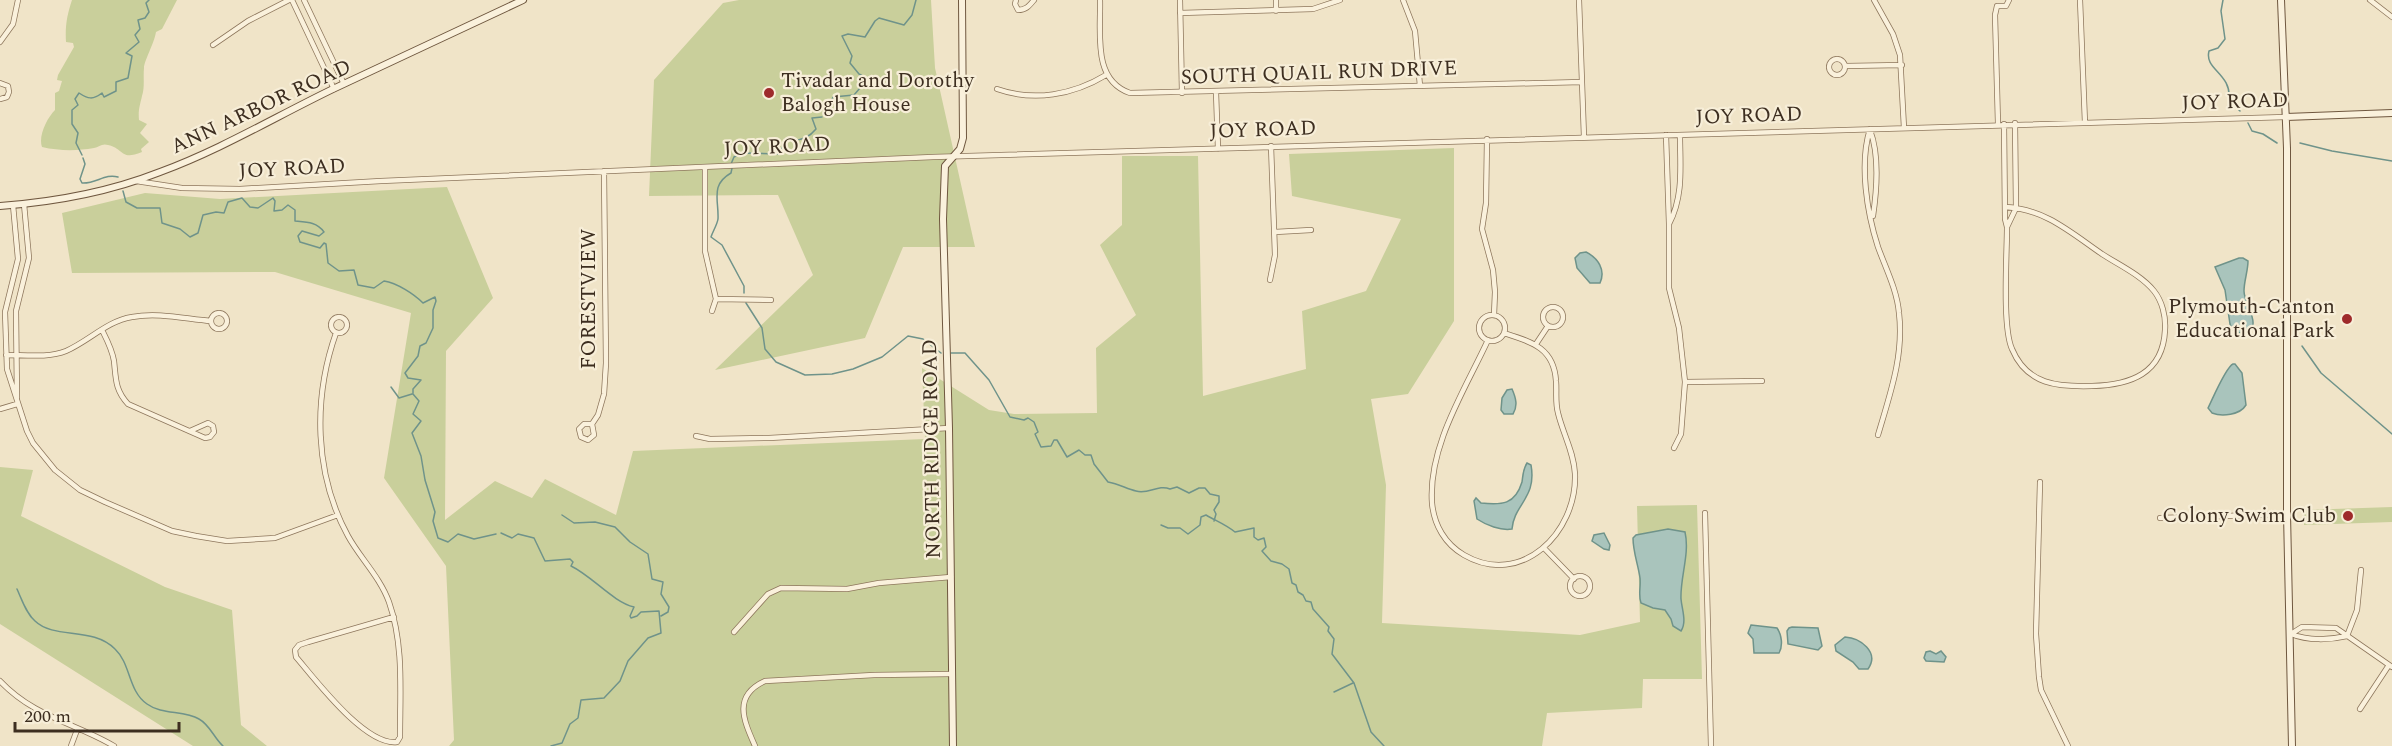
<svg xmlns="http://www.w3.org/2000/svg" width="2392" height="746" viewBox="0 0 2392 746" font-family="Spectral,serif">
	<style>
		.green { fill: #c9cf9b }
		.water { fill: #a9c4bc; stroke: #6f938a; stroke-width: 1.5 }
		.lines { fill: none; stroke-linecap: round; stroke-linejoin: round }
		.stream { stroke: #6f938a; stroke-width: 1.5 }
		.street-casing { stroke: #8d765c; stroke-width: 6 }
		.secondary-casing { stroke: #6f573f; stroke-width: 8 }
		.street { stroke: #faf1dc; stroke-width: 4.5 }
		.secondary { stroke: #faf1dc; stroke-width: 6 }
		.poi-dot { fill: #9e2a2b; stroke: #f7eed8; stroke-width: 2 }
		.labels { text-anchor: middle; dominant-baseline: central; stroke-width: 4.5; stroke-linejoin: round; paint-order: stroke }
		.street-label { font-size: 21px; fill: #3d2e20; stroke: #f7eed8 }
		.poi-label { font-size: 21px; fill: #3d2e20; stroke: #f7eed8; text-anchor: end }
	</style>
	<rect width="100%" height="100%" fill="#f0e4c8"/>
	<!-- green -->
	<path class="green" d="M72,0H177L162,29L156,32C154,44 144,61 144,68C143,77 145,87 142,96C140,105 138,110 139,120L147,124L140,133L149,142L141,149L142,152C120,161 125,149 108,145C102,143 99,147 94,148C77,151 59,151 42,147C38,136 47,118 55,110V93L59,91L62,81L57,80L58,75L74,47L73,43L66,42C65,26 67,15 72,0Z
		M739,0H931L935,68L975,247H903L865,338L715,370L813,275L778,195L649,196L654,80L723,3Z
		M1454,148V321L1408,394L1371,399L1386,485L1382,623L1580,635L1640,622L1637,506L1697,505L1702,679H1643L1642,708L1547,713L1542,746H449L454,740L446,566L384,478L411,313L275,272L72,273L62,213L145,193L220,199L447,187L493,298L446,351L445,520L495,481L532,498L545,479L616,515L633,451L925,439L922,368L989,410L1014,414L1097,413L1096,348L1136,315L1100,245L1122,225V156H1198L1203,396L1306,369L1302,311L1366,291L1401,219L1292,196L1289,154Z
		M0,467L33,470L21,516L165,587L232,610L241,725L267,746H193L0,624Z
		M2392,507V522L2304,525V510Z"/>
	<!-- water -->
	<path class="water" d="M1586,252C1598,258 1606,270 1600,283H1590L1577,268L1575,258L1580,253Z
		M2239,258H2243L2248,261C2248,271 2244,281 2244,291C2244,306 2268,331 2238,333L2232,329L2230,324L2225,290L2215,267Z
		M2233,364H2235L2242,373L2246,405C2240,415 2222,417 2212,413L2208,408C2213,398 2226,367 2233,364Z
		M1512,389C1516,398 1518,406 1513,414H1504L1501,410L1502,398L1507,390Z
		M1527,463L1531,465C1537,498 1514,504 1512,529C1501,531 1486,525 1477,519L1474,501L1476,498L1481,503C1502,505 1515,505 1522,482C1523,475 1523,469 1527,463Z
		M1668,529L1685,532C1690,554 1680,577 1681,599C1682,610 1687,622 1681,631L1673,626L1671,619L1665,610L1653,608L1641,603C1638,594 1641,588 1640,578C1638,564 1633,552 1633,538L1636,535Z
		M1604,533L1610,545L1609,550L1604,549L1592,541L1594,535Z
		M1751,625L1777,628C1782,635 1783,646 1779,653H1754L1753,639L1748,633Z
		M1792,627L1818,628L1822,646L1818,650L1788,644L1787,631L1789,628Z
		M1845,637C1860,638 1880,652 1868,669H1859L1853,662L1836,651L1835,645Z
		M1930,651L1936,654L1941,651L1946,657L1944,662L1926,661L1924,658L1926,652Z"/>
	<g class="lines">
		<!-- stream -->
		<path class="stream" d="M2223,0L2221,11L2225,39L2218,48L2209,51C2204,70 2232,73 2229,100L2240,111
			M825,116L833,97L854,95L866,81L865,77L859,74L850,63L852,56L842,36L848,34L865,37L875,21L879,18L904,25L912,15L916,0
			M2248,123L2252,131L2263,134L2277,143
			M2300,143L2332,151L2392,161
			M82,155L76,143L78,133L72,124V110L78,105L75,99L79,93C88,99 93,100 102,93L104,97L116,91V82L128,78L132,56L126,53L139,42L135,35L140,29L138,20L145,18L149,12L146,3L149,0
			M83,158L85,164L80,179L82,183C96,184 105,173 118,177
			M731,164L734,157L742,153L780,154L785,139C797,142 807,140 816,129L812,118L822,117
			M732,168L731,173C710,185 719,200 718,219C717,225 713,231 711,237L722,245L744,286V293
			M123,191L126,202L137,208H160L162,223L180,229L190,237L198,233L203,215L216,212L224,213L228,202L242,198L250,207L258,208L273,198L275,201L274,211L282,210L288,205L295,210V221C307,222 317,222 324,232L319,236L302,231L298,236L300,242L320,248L324,243L326,244L328,263L339,271L354,270L358,285L374,288L384,281C397,283 414,294 423,303L435,297L436,301L433,310V328L426,343L420,346L418,356L405,373L408,378L421,380L413,389V393
			M746,303L762,328L765,349L776,362L805,375L832,374L853,369L882,357L908,336L923,339L941,353
			M2302,346L2321,373L2392,434
			M951,353H965L989,380L1010,417L1024,420L1028,418L1034,422L1038,432L1035,434L1041,447L1051,446L1054,440H1057L1067,457L1079,450L1085,455H1091L1094,464L1108,482C1119,484 1127,489 1136,491C1148,495 1158,484 1170,489L1177,487L1189,493L1199,488H1205L1210,494L1219,496V502L1214,510L1216,514L1214,521
			M391,387L399,398L412,394
			M413,394L419,401L413,414L421,421L412,433L421,456L425,480L435,512L433,521L438,538L448,542L458,534L474,539L496,534
			M562,515L574,523L595,522L615,527L630,542L648,554L652,579L663,582L661,594L669,607L668,612L661,616
			M1161,525L1168,528H1180L1188,534L1200,525L1201,517L1206,515C1216,521 1225,524 1235,532L1254,528V537L1258,540L1264,538L1266,547L1262,551L1271,561L1282,564L1289,569L1292,583L1296,585L1298,592L1303,595L1306,601L1311,602L1313,609L1329,627L1328,631L1334,639L1332,654L1354,683L1371,732L1384,746
			M501,533L512,538L518,534L534,538L545,561L570,559L573,562L571,566C592,576 613,602 634,607L630,616L631,618L637,616L641,612L659,611L661,633L648,638L628,661L620,681L604,698L581,700L578,718L570,724L562,743L551,746
			M17,589C22,600 26,613 35,621C55,640 92,626 115,649C131,664 128,691 147,704C162,715 184,710 199,719C210,725 214,738 223,746
			M1334,692L1353,683"/>
		<!-- street casing -->
		<g class="street-casing">
			<path id="street" d="M292,0L334,89
				M304,0L344,84
				M1016,0L1015,4L1018,10C1026,10 1029,6 1034,0
				M1100,0C1101,33 1092,80 1130,93L1582,82
				M1180,0L1182,93
				M1276,0V11
				M1403,0L1415,31L1420,86
				M1579,0L1584,137
				M1874,0L1893,34L1900,55L1904,128
				M2080,0L2085,123
				M2370,0L2392,17
				M1997,6L1995,15L1998,124
				M1997,6H2006L2009,0
				M1180,13L1313,9L1340,0
				M0,42L13,24L18,0
				M213,45L248,21L289,0
				M1829 67a8 8 0 1 1 16 0a8 8 0 1 1-16 0Z
				M1846,66L1902,65
				M0,83L8,86L9,92L7,97L0,99
				M997,89C1034,102 1073,95 1106,75
				M1216,92L1218,149
				M2004,124L2005,219L2007,227C2007,254 2002,327 2012,349C2027,385 2058,387 2092,386C2130,385 2163,374 2165,330C2166,316 2162,301 2154,291C2141,275 2119,265 2102,254C2070,232 2045,209 2005,207
				M1870,129C1859,164 1867,213 1878,247C1886,269 1897,290 1899,313C1904,356 1890,394 1878,435
				M1870,130C1880,156 1877,189 1873,216
				M1666,135L1669,224C1684,196 1680,165 1680,135
				M1487,139L1486,203L1482,229L1493,270L1495,292L1494,315
				M705,167V251L716,299L771,300
				M136,181L182,188L240,189L381,181L933,157L2286,117
				M13,205L18,259L5,312L7,369L27,431L33,443L55,470L80,490L105,502L172,531L196,536L227,541L275,538L338,515
				M1669,224V288L1679,328L1685,382L1681,434L1674,448
				M2007,227L2016,208L2015,123
				M1275,232L1311,230
				M1270,280L1275,255L1271,146
				M1543 317a10 10 0 1 1 20 0a10 10 0 1 1-20 0Z
				M712,311L716,299
				M211 321a8 8 0 1 1 16 0a8 8 0 1 1-16 0Z
				M1479 328a13 13 0 1 1 26 0a13 13 0 1 1-26 0Z
				M331 325a8 8 0 1 1 16 0a8 8 0 1 1-16 0Z
				M102,330C107,340 112,349 114,361C116,379 115,390 128,404L205,438L210,437L214,432L213,426L208,423L190,431
				M336,333C313,398 314,474 348,536C360,558 380,577 389,602C404,645 400,691 400,737L397,742C365,746 315,679 296,657L295,650L299,645L308,642L394,617
				M1488,340C1465,390 1428,446 1432,503C1434,525 1445,544 1464,555C1521,588 1577,533 1575,474C1574,452 1563,434 1558,413C1555,402 1557,392 1556,381C1554,348 1532,342 1504,333
				M1536,344L1548,326
				M6,355C25,355 49,358 66,351C89,341 107,321 132,317C158,312 186,319 211,321
				M1685,382L1762,381
				M17,398L16,311L29,258L24,204
				M0,409L17,404
				M592,424H584L579,429L581,437L588,440L594,435L592,424L598,415L604,394L606,363L604,171
				M696,436L710,439L769,438L949,428
				M2040,482L2036,634L2039,677L2041,690L2068,746
				M1705,513L1711,746
				M2160,518L2287,514
				M1544,548L1574,579
				M1570 586a10 10 0 1 1 20 0a10 10 0 1 1-20 0Z
				M734,632L768,594L781,588L847,589L879,583L951,577
				M2291,634L2302,627L2336,628L2392,667
				M2291,634C2308,641 2330,640 2347,636
				M2347,636L2357,610L2361,570
				M0,681C34,717 75,723 114,746
				M2360,709L2389,665
				M71,746L77,730
				M755,746C744,721 732,696 765,681L874,675L951,674"/>
		</g>
		<!-- secondary casing -->
		<g class="secondary-casing">
			<path id="secondary" d="M2281,0L2287,148V514L2292,746
				M2286,117L2392,113
				M0,206C55,202 109,192 160,172C220,150 275,117 333,89C396,59 460,30 523,0
				M953,746L949,428L943,219L945,166L960,149L963,138L962,0"/>
		</g>
		<!-- street -->
		<use href="#street" class="street"/>
		<!-- secondary -->
		<use href="#secondary" class="secondary"/>
	</g>
	<!-- markers -->
	<g class="poi-dot">
		<circle cx="769" cy="93" r="6"/>
		<circle cx="2347" cy="319" r="6"/>
		<circle cx="2348" cy="516" r="6"/>
	</g>
	<g class="labels">
		<!-- street labels -->
		<g class="street-label">
			<text transform="translate(1319 73) rotate(-2)">SOUTH QUAIL RUN DRIVE</text>
			<text transform="translate(2235 102) rotate(-2)">JOY ROAD</text>
			<text transform="translate(261 107) rotate(-25)">ANN ARBOR ROAD</text>
			<text transform="translate(1749 116) rotate(-2)">JOY ROAD</text>
			<text transform="translate(1263 130) rotate(-2)">JOY ROAD</text>
			<text transform="translate(777 147) rotate(-3)">JOY ROAD</text>
			<text transform="translate(292 169) rotate(-3)">JOY ROAD</text>
			<text transform="translate(589 299) rotate(-90)">FORESTVIEW</text>
			<text transform="translate(932 449) rotate(-91)">NORTH RIDGE ROAD</text>
		</g>
		<!-- poi labels -->
		<g class="poi-label">
			<text x="781" y="81" text-anchor="start">Tivadar and Dorothy<tspan x="781" dy="24">Balogh House</tspan></text>
			<text x="2335" y="307">Plymouth-Canton<tspan x="2335" dy="24">Educational Park</tspan></text>
			<text x="2336" y="516">Colony Swim Club</text>
		</g>
	</g>
	<!-- scale -->
	<path d="M15 722v9h164v-9" fill="none" stroke="#3d2e20" stroke-width="3"/>
	<text x="24" y="722" font-size="18" fill="#3d2e20" stroke="#f7eed8" stroke-width="4.5" paint-order="stroke">200 m</text>
</svg>
